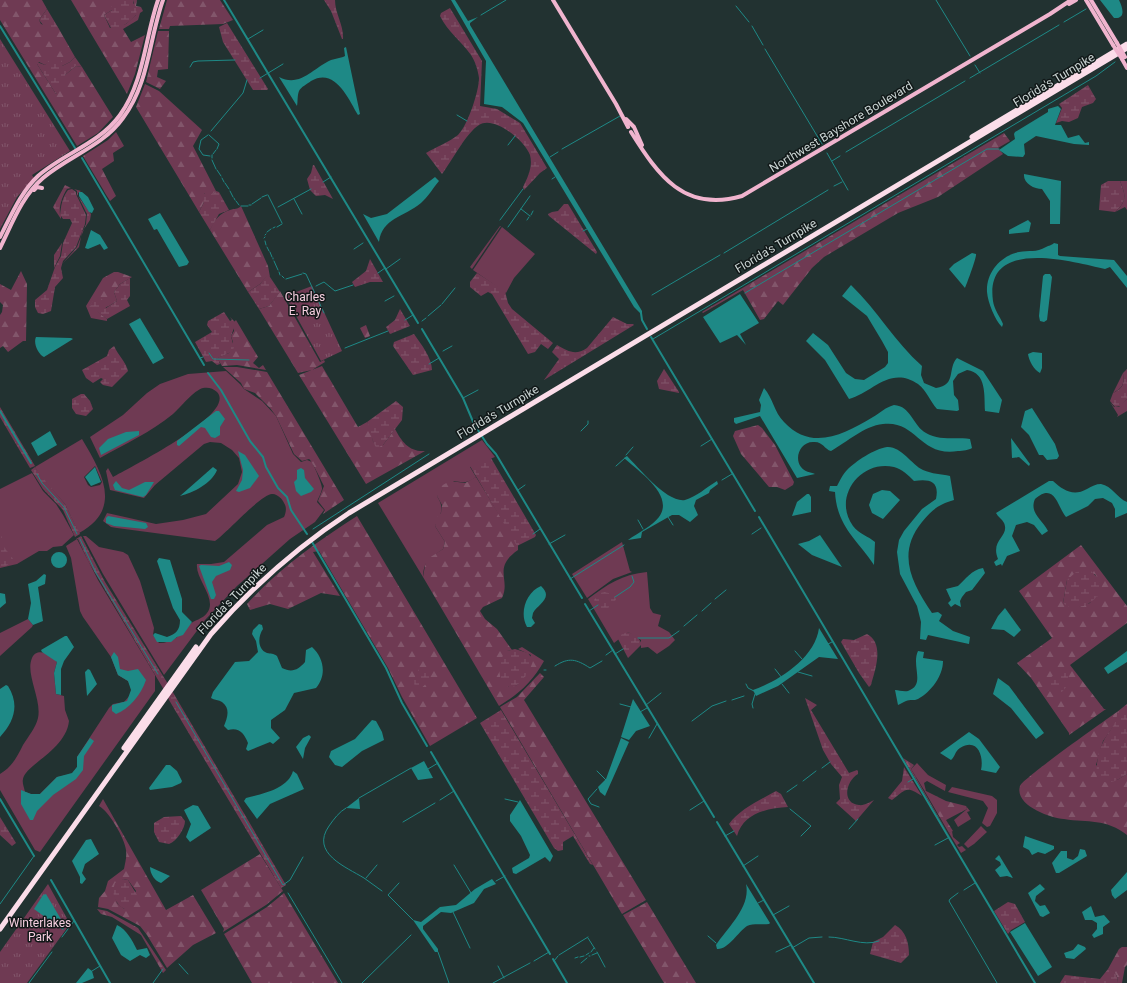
<svg xmlns="http://www.w3.org/2000/svg" width="1127" height="983" viewBox="0 0 1127 983" font-family="Roboto,sans-serif">
	<style>
		.grass { fill: #6f3a53; fill-rule: evenodd }
		.forest { fill: url(#forest-firs); fill-rule: evenodd }
		.wetland { fill: url(#wetland-marsh) }
		.park { fill: url(#park-tufts) }
		.water { fill: #1e8986 }
		.lines { fill: none; stroke-linecap: round; stroke-linejoin: round }
		.stream { stroke: #1e8986; stroke-width: 1 }
		.canal { stroke: #1e8986; stroke-width: 2 }
		.major { stroke: #f0b4ce; stroke-width: 4 }
		.highway { stroke: #fbdde9; stroke-width: 5 }
		.major-bridge { stroke: #f0b4ce; stroke-width: 4 }
		.labels { text-anchor: middle; dominant-baseline: central; stroke-width: 3; stroke-linejoin: round; paint-order: stroke }
		.street-label { font-size: 12px; fill: #cad4d3; stroke: #111818 }
		.park-label { font-size: 12px; fill: #f5cedf; stroke: #111818 }
	</style>
	<defs>
		<pattern id="forest-firs" width="22" height="20" patternUnits="userSpaceOnUse"><rect width="22" height="20" fill="#6f3a53"/><path d="M5 1l3.5 6h-7zM16 11l3.5 6h-7z" fill="#82566b"/></pattern>
		<pattern id="wetland-marsh" width="20" height="14" patternUnits="userSpaceOnUse"><rect width="20" height="14" fill="#6f3a53"/><path d="M1 5h8M5 5V1M11 12h8M15 12V8" fill="none" stroke="#82566b"/></pattern>
		<pattern id="park-tufts" width="24" height="20" patternUnits="userSpaceOnUse"><rect width="24" height="20" fill="#6f3a53"/><path d="M3 7l-1-3M5 7V3M7 7l1-3M15 17l-1-3M17 17v-4M19 17l1-3" fill="none" stroke="#82566b"/></pattern>
	</defs>
	<rect width="100%" height="100%" fill="#223231"/>
	<!-- grass -->
	<path class="grass" d="M1120,181H1127V210L1125,207L1115,212C1127,202 1126,195 1120,181Z
		M500,226H501L472,269L470,267Z
		M502,227L535,254L514,278L506,293L473,270Z
		M226,371L240,384L244,389L262,401L276,416L293,454L301,462L307,460L312,462C314,466 323,486 322,489C321,494 318,498 317,502L324,510L315,522L290,539L237,586L205,620L164,675L103,574L83,536H86L99,547L123,552L128,555L140,581L154,628L153,635L159,643C173,643 181,635 189,625C194,620 203,619 207,613C218,599 195,579 197,564H211L224,562L267,525L284,517C286,513 287,507 284,503C283,499 276,493 272,494C260,495 227,533 215,541L117,528L111,527L103,521L107,513L156,524L183,520L206,514L238,484L242,472L239,458L232,450L221,443L210,442L204,444L155,485L144,498L110,490L106,471L108,468L113,477C128,468 238,414 217,392C213,388 208,387 203,388C194,390 180,408 173,414C151,432 125,444 100,458L90,437L123,415L147,393L160,384L188,374Z
		M1123,373C1124,384 1124,387 1113,393Z
		M1127,399V411L1117,417L1118,415L1110,402L1114,407H1119Z
		M82,439C101,471 124,509 79,533L65,504L41,477L35,467ZM95,466L102,482L100,485L91,487L88,485L84,477Z
		M482,440L495,457L470,467L476,477C468,483 463,483 454,481L437,496C445,509 441,513 435,526L445,542L443,549C430,559 424,559 423,577L378,503Z
		M32,473L43,491L56,504L63,515L74,535L62,546L53,547L47,551H39L17,564L0,568V489Z
		M77,539L98,580L155,675V691L40,852L35,850L0,790V774C12,767 17,757 23,745C28,737 36,727 38,718C42,699 25,674 32,658C37,647 51,654 57,662L54,673L56,694L64,696L65,710L69,721C66,750 25,765 23,779C22,783 24,787 25,792L31,794H40L57,777L72,774L77,767V757L81,751L109,708L113,704L124,702L131,694V687L128,681L118,675L111,657L83,617L80,611L71,558L66,546Z
		M622,542L630,571L632,572L613,579L587,598L572,574Z
		M647,572L650,608L653,613L661,615L658,626L669,632L675,640L669,646L657,654L648,647L641,648V640L628,632L614,643L588,599C606,585 623,574 647,572Z
		M28,619L33,625L32,627L0,656V633Z
		M917,763L928,775L946,785L945,791L927,781L924,783L926,791L924,790L911,769Z
		M952,787L992,796L997,800V813L990,826L987,827L982,823L988,808L983,801L948,792Z
		M966,806L970,811L967,812L971,819L958,827L954,820L967,809Z
		M981,826L987,832L974,844L968,848L964,844Z
		M952,831L953,837L960,843L957,845L959,847L962,846L966,850L961,853L949,833Z"/>
	<!-- forest -->
	<path class="forest" d="M0,0H42L47,9L39,20L41,24L59,29L75,57L70,62L62,66L49,62L45,65L39,62L37,64L56,94L65,75L76,66L82,67L113,117L98,133L77,146L0,20Z
		M71,0H112V10L104,15L110,28L126,24L136,15L133,0H137L136,6L141,7L143,11L140,13L138,20L123,29L131,42L145,35L135,74L127,94Z
		M167,0H220L233,20L223,24L170,26L169,29H159Z
		M158,31H169L168,69L158,70L157,77L166,81L160,89L146,82Z
		M145,84L159,91L202,130L193,146L216,191L212,195L207,196L204,193V202L199,212L136,107Z
		M116,132L124,146L113,153L114,161L102,169L116,196L110,201L83,156L108,140Z
		M1004,133L1010,141L998,148L1003,154L938,197L898,213L824,257L812,268L783,305L778,301L764,319L760,320L743,290L703,313L702,312Z
		M241,206L268,266L270,277L268,275L260,284L248,292L210,230C214,220 220,213 230,210C235,208 237,210 241,206Z
		M21,271L27,284L26,341H23L8,352L3,346L0,348V315L2,312L3,305L0,302V284L11,290Z
		M114,272H118L132,277L120,284L114,292L117,301L109,306L97,311L107,319V321L91,318L86,306L103,278Z
		M280,291L320,362L324,360L325,362L312,370L298,373L259,309L269,306Z
		M236,320L258,357L253,363L259,368L263,365L266,370L237,365L222,366L217,358L229,353L233,342L231,336L234,331V322Z
		M366,325L370,336L365,338L360,328Z
		M322,366L358,427L367,422L372,429L373,442L383,445L395,429C402,442 409,452 425,451L366,484L299,375Z
		M223,367H237L267,372L344,500L323,514L325,510L318,501L324,486C322,482 312,461 309,459L302,461L294,454L276,416L270,408L255,393L244,389L241,383Z
		M758,425L762,428L775,445L794,482L793,485L785,490L777,487H769L741,454L733,436L735,431Z
		M476,477L518,545V550C492,568 511,579 502,598L483,607L480,611L485,619L497,629L512,650L507,651L508,687L517,685L531,655L518,649L522,647L544,661C533,681 519,694 499,706L423,577L426,560L443,549L445,542L435,526L437,517L441,513L442,505L437,496L441,486L450,481L465,483Z
		M357,516L477,718L430,746L402,697L388,668L319,551L313,552L340,596L321,593L288,609L270,604L250,610L247,604C279,568 317,542 357,516Z
		M1081,545L1127,606V623L1070,665L1104,709H1106L1069,735V733L1031,678L1017,663L1052,638L1019,591ZM1095,574L1100,584L1090,603L1078,607L1063,603L1067,580Z
		M540,673L544,677L524,700L646,900L622,914L500,707L517,697Z
		M1117,712L1118,720L1103,741L1096,765L1117,780L1127,774V835C1105,818 1089,823 1064,819C1050,818 1014,805 1020,786C1022,779 1104,721 1117,712Z
		M903,758L914,765L911,769L957,849Z
		M924,790L946,801L966,806L967,809L946,820L953,831L949,833Z
		M103,799L166,910L193,895L216,933L193,945L167,968L147,935L140,926L108,909L98,907L99,898L105,891L108,881L124,869C125,863 127,857 126,850C125,839 109,811 99,806ZM123,879L128,880L136,891L124,909L117,903L114,894Z
		M260,854L283,891L266,905L223,932L224,929L201,890Z
		M284,893L338,983H252L224,934L267,907Z
		M647,902L696,983H664L623,915Z
		M97,909L107,911L138,928L166,970L163,973L141,935L112,917L101,914Z
		M1122,947H1127V965L1125,967L1122,983H1118C1118,975 1115,972 1108,969L1119,949Z"/>
	<!-- wetland -->
	<path class="wetland" d="M112,0H133V3L137,8L136,15L131,20L126,24L112,30L104,15L112,10Z
		M324,0H335C335,14 344,25 343,39H342L331,11Z
		M450,8L482,61L480,106L497,109L520,123L547,168L540,173L524,190L523,187C528,177 533,166 530,155C525,141 494,115 479,125C466,133 452,161 442,174L426,153C436,147 449,142 458,135C468,125 479,91 479,78C478,70 475,61 471,55C461,41 448,32 440,16L441,13Z
		M47,9L59,29L48,31L39,20Z
		M227,23L268,89L267,90H253L223,42L219,27Z
		M54,55L62,61V66L70,62L75,57L82,67L76,66L65,75V82L56,94L37,64V62L45,65Z
		M1088,85L1096,99L1093,103L1082,107L1078,118L1069,122L1062,121L1056,123L1062,108L1059,104Z
		M313,165H314L333,199L325,195L316,196L310,190L307,179L311,173Z
		M1108,181H1120C1126,195 1127,202 1115,212L1099,210L1101,185Z
		M65,185L71,188L67,189C62,197 59,205 60,215C61,206 62,198 68,190L72,189L76,192V194L86,215L85,224L76,247L63,261L61,268L63,278L55,287L51,311L43,314L38,313L35,307V300L47,290L55,267L61,256L63,243L72,223L70,219H63L61,216V219L53,207Z
		M74,189L81,191L78,193V196L91,214L90,220L82,232L79,247L63,263L77,247L86,224L87,214L77,194V191Z
		M216,191L219,192L229,210L219,214L210,230L199,212L204,202L201,193C209,193 209,197 216,191Z
		M564,204H568L597,252L596,254L549,216L548,214L552,212L558,211Z
		M62,243L60,256L54,268V255Z
		M370,259L383,282H370L355,287L352,282L366,271Z
		M477,273L505,291L508,303L512,309L553,343L548,349L541,344L535,352L528,354L492,294L488,292L481,296L470,287V282Z
		M268,274L280,292L269,306L259,309L248,292L260,284Z
		M130,278V296L127,300L130,306L107,319L92,308L90,306L93,300L97,297L102,299L106,308L117,301L114,292L120,284Z
		M400,309L410,326L390,334L386,327L395,320Z
		M224,312L230,321L232,320L230,317L236,323L231,336L234,348L229,353L218,358L220,364L217,365L212,361L206,362L195,342L212,332L207,325L208,321Z
		M613,317L627,324H633L634,325L544,380L559,359L552,352L557,345C568,351 575,356 587,348Z
		M414,334C421,344 432,358 432,370L413,375L393,346L394,342Z
		M114,346C118,355 126,362 128,371L112,387L103,385L100,382L103,379L101,378L93,383L86,378L82,370L107,356L109,350Z
		M664,369L679,392V393L659,389L657,381Z
		M1127,369V399L1121,406L1115,407L1110,401L1113,393C1124,388 1124,384 1123,373Z
		M81,394H84L90,401L93,409L86,416L76,414L72,408V399Z
		M396,401L403,407L402,420L383,445L377,448C370,441 373,430 367,422Z
		M0,407L35,466L30,468L0,417Z
		M487,456L491,458L536,535L535,537L517,546L470,466Z
		M35,467L42,477L65,504L80,534L75,537L63,510L43,489L31,470Z
		M0,530L4,547L14,560L6,566L0,567Z
		M81,536L105,582L168,684L164,690L88,561L78,539H76Z
		M1091,571L1098,578L1102,588C1096,603 1076,614 1063,603L1067,580L1076,572Z
		M604,592L613,594L616,599L613,605L601,612L594,600L600,593Z
		M628,632L637,636L642,644L628,658L618,639L622,634Z
		M867,634C885,644 875,670 871,685L869,687L859,673L841,642L843,639L854,640Z
		M515,649L528,653L533,660C532,668 521,685 513,687C508,688 504,685 501,683L498,662L507,651Z
		M423,668L428,670L430,680L415,694L414,679L419,669Z
		M1063,668L1068,675V685L1061,693L1055,694L1048,690L1050,678Z
		M171,689L286,885L281,888L169,700L167,695Z
		M805,698L817,705L811,710L849,773L857,770L858,771V774C846,781 841,803 859,805C864,806 870,802 874,800L856,821L836,803L840,799L839,785L842,777L831,764L823,750Z
		M1127,704V774C1116,781 1109,786 1097,779C1096,766 1097,754 1103,742C1108,731 1118,724 1117,712Z
		M501,710L593,865L590,864L573,836L563,842V850L558,851L554,848L480,723Z
		M904,767L922,796C905,785 906,790 892,800L888,798L902,781Z
		M776,791L781,794L788,807C768,808 743,813 737,836L729,824C740,809 760,800 776,791Z
		M181,816L185,821C185,828 177,841 169,844L159,842L154,832V823L164,817Z
		M0,817L16,843L12,846L0,835Z
		M123,879L128,880L137,895L134,905L124,909C115,903 111,894 115,883Z
		M1008,902L1015,904L1025,922L1011,930L1008,934L994,911Z
		M895,925C906,931 909,943 909,955L901,963L870,954L873,942L883,937Z
		M1108,969C1115,970 1118,976 1118,983H1060L1065,975L1100,979Z"/>
	<!-- park -->
	<path class="park" d="M0,39L70,151L32,175L34,178L17,197L0,229Z
		M312,286L342,351L321,361L284,294H291Z
		M48,884L70,924L27,983H0V952Z"/>
	<!-- water -->
	<path class="water" d="M451,0H455L468,21L478,17L470,23V25L642,311V315L634,307L523,123L502,107L484,104L486,61Z
		M1100,0H1119C1123,8 1126,19 1114,18Z
		M346,47L360,114L358,115C348,98 335,67 311,81C307,84 301,87 299,91C297,96 298,102 297,106L279,77C300,88 313,68 331,60C335,59 339,58 343,57L345,56L344,48Z
		M1058,106L1061,109L1055,125H1061L1068,138L1079,135L1085,143L1089,142V145L1074,144L1036,136L1024,144L1025,154L1023,157L1008,156L999,150L1015,139L1014,134L1015,132L1048,112V109Z
		M1024,174L1061,181L1060,224H1050V201L1042,189C1034,189 1023,183 1024,174Z
		M435,177L439,181C433,188 428,197 421,203C404,217 382,218 379,242L363,214L371,218L387,214Z
		M79,192H82L88,197L94,209L92,213L89,212L79,196Z
		M160,213L189,262L187,265L179,267L157,229L154,230L148,219Z
		M1028,220L1031,223L1029,232L1009,234V230Z
		M91,230L100,235L108,248L104,250L100,244L88,249L85,248Z
		M1054,243L1058,244V255L1060,256L1114,260L1127,276V288L1110,267L1105,269C1071,261 984,237 993,301C994,309 1000,317 1003,324L1002,327C995,320 988,303 987,292C986,273 1000,256 1019,252C1029,250 1036,253 1046,247C1049,245 1051,246 1054,243Z
		M972,253L976,254C977,257 966,286 965,288L949,269L954,264Z
		M1045,274H1050L1052,277L1047,320L1044,322L1040,321L1039,316L1043,276Z
		M851,285C877,310 895,342 922,366L921,375L924,383L936,388C957,385 947,369 957,358L983,371L1002,400L999,413L985,411C984,395 987,373 967,370L958,374L953,381L954,395L958,400L959,410L957,411L937,409C930,401 927,391 918,384C890,365 872,393 849,399L825,360L806,341L813,333L828,345L846,373L855,379L864,380L885,367L888,363V352L882,341L867,316L842,296Z
		M740,294L759,323L740,334L746,345L737,335L720,343L703,317Z
		M140,318L164,358L153,364L129,324Z
		M36,337L71,338L73,339L44,357C38,354 33,343 36,337Z
		M1033,352L1042,353V368L1040,373C1034,370 1029,361 1028,354Z
		M764,388C773,398 774,412 784,422C812,452 844,434 873,417C880,413 886,407 894,405C911,406 913,426 926,433C939,441 956,437 970,439L972,448C969,450 963,451 958,451C919,457 917,420 883,424C864,426 847,442 831,451C824,449 823,441 813,442C800,442 794,458 801,467C805,472 810,472 815,474L797,478L760,416L736,424L734,422V418L760,412L761,405L759,400Z
		M1032,408L1055,444L1059,456L1057,459L1047,460L1043,455H1039L1029,435L1021,427L1025,411Z
		M216,411H219L225,419L220,427V435L215,438L211,437L205,428L201,427L179,446L177,445V441Z
		M50,431L57,445L38,456L31,443Z
		M139,431V435L101,455L99,448L108,439L126,432Z
		M1011,438L1030,464L1029,466L1019,457L1012,458Z
		M887,447C901,446 911,464 923,470C932,474 941,474 950,476L954,500C939,504 932,510 922,522C896,554 912,583 932,613L938,612L942,615L939,621L953,631L970,637L969,644L928,635L926,640L920,639L921,622L917,606L900,574L897,552L899,540L904,531L922,509L936,499C940,480 928,479 914,481C908,475 902,469 894,467C861,459 832,497 853,526C859,534 868,536 875,542L874,565C857,539 837,527 835,492L829,491L830,486H837C840,481 842,475 847,470C856,461 874,449 887,447Z
		M238,451L245,455L259,476L250,488L239,492L236,491L242,480L243,470Z
		M627,456C639,468 667,503 685,500C696,497 707,487 717,481L718,484L710,490L709,493L696,500L694,506L698,515L690,522L679,515H672L642,532L641,538L628,540C638,533 652,526 659,517C675,495 638,471 624,458Z
		M95,467L101,482L91,486L85,477Z
		M213,467L217,470C212,483 193,493 180,496Z
		M301,468L304,470L305,478L314,489L311,492L301,496L296,491L294,482L297,479V470Z
		M116,481L122,488L129,490L145,482H154L146,495L143,497L115,490L113,485Z
		M1049,481H1053C1063,490 1073,497 1087,489C1092,486 1096,484 1101,484C1112,486 1117,498 1127,502V513L1115,518V509L1112,503L1103,498L1095,499L1088,506L1066,517C1057,506 1055,482 1035,499C1029,513 1042,519 1048,531L1042,535L1034,525L1027,522L1016,525L1012,536L1020,551L1007,556L1002,566L1001,564L996,566L994,562L998,559C990,539 1010,537 1004,523C1002,519 998,517 996,513Z
		M882,490L890,491L900,500L883,519L872,513L869,505L873,494Z
		M807,494H809L811,497V512L792,516L797,502Z
		M108,516L146,523L148,527L145,529L114,526L106,523V518Z
		M820,535L842,567L812,555L798,544L809,541Z
		M51 560a8 8 0 1 1 16 0a8 8 0 1 1-16 0Z
		M159,558L170,560L182,599V612L192,622L183,635L177,637L171,642H157L153,635L155,633L167,637C176,634 180,630 180,620L173,608L157,561Z
		M229,562L232,565L230,570L216,576L212,582L216,595L214,599H211L199,566L201,565L219,566Z
		M983,568L985,573L972,590L966,592L962,597L960,601L961,607L955,604L951,607L948,603L951,600L946,589L958,586C966,579 971,570 983,568Z
		M44,574L46,575L45,584L38,587L43,621L33,625L28,619L31,603L28,584L36,581Z
		M541,586C554,598 538,604 533,613L532,618L535,623L531,627H527C519,613 526,592 541,586Z
		M0,593L5,594L6,603L0,608Z
		M1005,608L1021,630L1014,637L1004,630L991,629L998,616Z
		M259,624L262,625L263,629C258,636 257,649 267,653C271,654 273,653 277,656L282,668C292,673 298,670 305,662L306,650L312,647C324,658 327,675 316,688L294,693L285,710L271,720V728L280,738L273,744L270,742L248,751L246,749L248,743C244,733 239,727 228,730L224,726C227,718 231,709 222,702C219,700 214,700 211,698L213,692L235,662L249,661L258,652L256,641L252,634L253,630Z
		M819,628L838,659L819,657L778,686L756,696L753,690C779,681 815,658 819,628Z
		M65,636H67L74,647L64,661L61,669V695L56,694L54,673L57,662L42,652L41,650Z
		M918,651L924,652L923,658L943,661C943,676 931,692 918,699C914,701 910,699 906,701C903,702 901,704 898,705L895,690C899,690 903,692 908,691C926,685 911,666 918,651Z
		M1127,651V662L1108,674L1104,668Z
		M114,652L118,657L120,669L128,671L138,669L146,680C141,695 129,709 116,714L112,711V705L127,701L131,690L128,681L118,675L111,657Z
		M88,669L90,670L97,684L87,696L85,672Z
		M998,678L1009,686L1044,733L1036,739L1011,708L993,694Z
		M6,685L8,686C20,705 14,722 0,737V689Z
		M633,699L650,726L636,731L629,740L621,737Z
		M372,720L376,721L382,732L384,740L362,751L342,767L335,765L329,757L331,751L355,739Z
		M969,732L979,739L1000,767L996,773L981,770C984,757 978,737 960,748C955,751 955,757 951,760L940,753Z
		M309,735L311,737L305,748L303,759L296,747L303,738Z
		M90,738L94,741L84,756L83,770L76,779L53,795L37,811L33,820H30L21,804V790L31,794H40L57,777L72,773L77,767V757Z
		M621,738L629,742L605,796L600,792L598,787L606,779Z
		M424,761L433,778L418,780L411,768Z
		M166,765H170L177,771L182,781L181,783L172,787L150,790L149,788Z
		M293,771L297,774L304,789L270,804L257,819L244,801L246,798C262,794 288,789 293,771Z
		M359,798L360,809L346,808Z
		M520,800L553,856L550,862L545,857L516,874L513,873L512,868L529,858L530,855L521,836L510,821V815Z
		M193,805L198,806L211,828L190,842L186,837L191,824L184,810Z
		M1025,836L1054,846V849L1045,854L1038,852L1032,855L1029,850L1023,847Z
		M91,839L99,854L85,864L82,873L86,879L82,884L80,883V877L72,861L86,840Z
		M1080,849L1085,850L1087,856L1059,873H1056L1052,863L1061,851H1067V858L1073,860L1078,856Z
		M999,855L1013,878L1007,876L1000,877L995,870L1001,865L1000,862L995,859Z
		M150,867L170,876L161,883C155,881 150,874 150,867Z
		M1127,872V890L1115,899L1112,895L1111,890Z
		M492,879L496,884L484,889L474,903L451,913L441,912L423,926V929L438,949V952H435L413,920L421,922L440,907L456,905L475,889Z
		M746,884L770,923L769,924C762,925 754,923 747,926C738,932 728,950 717,949L716,945C728,927 751,907 746,884Z
		M1040,884L1045,889L1036,896L1035,901L1040,906L1045,905L1050,913L1043,917L1040,916L1028,893Z
		M46,894L65,926L63,930L34,909L43,895Z
		M1091,906L1095,917L1104,915L1110,922L1103,927V934L1094,938L1092,935L1097,929V923L1092,920H1085L1082,912Z
		M1025,923L1052,967L1038,976L1010,932Z
		M117,925C127,930 132,940 137,950L147,948L150,955L146,958L140,955L130,961L121,955L112,938Z
		M1078,944L1085,947L1086,949L1074,959L1066,958L1064,953L1073,950Z
		M88,968L92,971L94,978L82,983H76Z"/>
	<g class="lines">
		<!-- stream -->
		<path class="stream" d="M936,0L970,56
			M736,6L749,22
			M481,15L506,0
			M1064,22L1086,9
			M752,26L763,45
			M248,39L263,30
			M765,49L822,144
			M975,65L980,73
			M190,67L193,62L198,61L235,60
			M260,78L283,64
			M970,78L1059,25
			M457,115L467,121
			M211,131L243,93L247,80
			M208,135L201,140L199,149L203,155L210,156
			M209,135L219,144L217,149
			M508,145L515,136
			M562,149L620,116
			M846,152L965,81
			M827,153L848,190
			M213,154L216,150
			M550,157L558,152
			M212,158V155
			M212,160L216,169
			M832,161L840,156
			M217,170L221,176
			M222,178L224,182
			M552,179L555,177
			M323,182L331,177
			M225,183L229,189
			M834,186L842,182
			M230,191L233,197
			M268,195L282,223
			M262,197L267,195
			M234,198L235,200
			M294,199L302,214
			M236,201L239,205
			M252,204L261,198
			M249,205H251
			M241,206H248
			M278,207L311,189
			M521,209L530,216
			M531,215L533,211
			M500,220L523,189
			M527,220L529,217
			M277,227L282,224
			M508,227L530,196
			M273,228L275,227
			M583,231L587,229
			M267,232L271,229
			M265,235L266,234
			M264,238L265,237
			M265,241L266,245
			M267,247L269,251
			M354,249L363,243
			M270,252L272,257
			M724,253L828,190
			M273,258V259
			M274,261L278,270
			M386,269L400,259
			M279,272L280,275
			M303,273L306,274L324,313
			M378,273L385,268
			M282,276L284,278
			M286,279L302,274
			M316,286L324,282L335,291L353,285
			M745,293L987,149H999
			M652,295L720,255
			M385,301L394,296
			M442,304L455,288
			M428,316L441,305
			M405,320L413,315
			M422,321L426,318
			M653,339L1096,76L1115,62
			M345,348L388,331
			M443,351L452,346
			M209,353L213,359L249,360
			M200,358L203,357
			M429,364L439,358
			M463,398L478,390
			M581,431L588,424V421
			M701,446L712,439
			M626,455L633,447
			M616,466L625,458
			M37,474L42,483L64,507L77,534
			M722,480L732,474
			M518,490L525,485
			M668,517L673,525
			M638,520L643,529
			M313,529L429,454
			M533,534L540,529
			M752,534L761,528
			M80,539L96,573L158,674
			M549,544L565,535
			M570,579L624,545
			M615,597L630,587L634,582L632,576
			M715,599L726,590
			M589,611L598,605
			M702,611L711,603
			M684,626L697,615
			M638,638H669L679,631
			M828,644L832,642
			M795,651L802,659
			M615,654L623,649
			M606,655L613,650
			M555,666C569,657 576,659 590,668L602,661
			M775,669L782,678
			M544,670H546
			M798,672L812,676
			M746,684L748,688L754,691
			M782,684L789,693
			M732,700L744,696
			M176,702L283,885L290,880L303,857
			M620,704L631,707
			M646,705L661,693
			M753,708L752,704L755,694
			M640,712L647,708
			M692,721L712,706L726,701
			M649,738L657,724
			M822,768L830,762
			M428,769L438,763
			M597,771L606,780
			M803,781L816,771
			M908,782L913,779
			M597,789L588,799L591,804L599,807
			M787,792L797,785
			M359,798L411,768
			M505,799L518,802
			M440,800L454,791
			M346,808C339,812 334,819 329,826C310,853 346,867 364,878C370,882 376,887 382,891
			M790,809L811,826L801,836
			M690,810L704,801
			M403,822L435,803
			M849,829L858,819
			M725,836L734,831
			M935,845L948,838
			M454,865L471,893
			M743,866L758,856
			M366,878L377,865
			M496,881L505,876
			M399,883L388,895L413,920
			M964,890L975,883
			M288,893L342,983
			M958,893L950,899L949,901L997,983
			M758,903L764,900
			M0,904L34,856
			M453,912L470,948
			M773,915L789,906
			M708,936L716,943
			M62,937L74,921
			M829,937C845,937 863,947 879,941
			M588,938L595,949
			M792,948L809,938L822,937
			M438,952L449,983
			M591,952L594,948
			M597,952L605,967
			M776,952L791,945
			M559,955L588,937
			M586,955L589,953
			M592,955L597,953
			M589,956H590
			M580,957L584,956
			M575,958L578,957
			M534,961L549,952
			M554,961L558,956
			M581,963L587,958
			M179,964L188,974
			M498,966L504,978
			M92,971L100,966
			M29,983L52,952
			M153,983L163,969
			M362,983L411,935
			M493,983L530,963"/>
		<!-- canal -->
		<path class="canal" d="M224,0L418,323
			M0,26L75,148
			M82,158L204,365
			M641,313L642,320L647,329
			M422,329L463,398L474,424L487,444L496,454L582,598
			M651,337L755,511
			M208,373L221,390L250,441L263,457L266,467L278,488L287,497L291,510L307,534
			M0,411L31,463
			M759,517L1035,983
			M312,542L386,668L402,703L427,746
			M585,604L714,817
			M431,752L550,954
			M0,799L34,856
			M717,822L814,983
			M51,880L110,983
			M553,959L567,983"/>
		<!-- major -->
		<path class="major" d="M553,0L616,104L628,127
			M1086,0L1113,45
			M1091,0L1117,43
			M1069,4L1076,0
			M1122,59L1127,68
			M626,119L634,127L642,145
			M631,132C658,175 684,213 742,196L1050,14L1071,0
			M34,190L37,187L42,188
			M0,237C11,216 20,193 38,176C64,153 99,144 120,115C144,82 145,37 158,0
			M0,248C12,224 22,196 43,178C69,156 103,146 123,118C149,84 149,39 163,0"/>
		<!-- highway -->
		<path class="highway" d="M972,137L1127,44
			M124,748L196,647
			M0,929L211,634C252,587 297,547 349,513L1127,48"/>
		<!-- major-bridge -->
		<path class="major-bridge" d="M1117,43L1125,57
			M1113,45L1122,59"/>
	</g>
	<g class="labels">
		<!-- street labels -->
		<g class="street-label">
			<text transform="translate(1054 80) rotate(-31)">Florida's Turnpike</text>
			<text transform="translate(841 127) rotate(-31)">Northwest Bayshore Boulevard</text>
			<text transform="translate(776 246) rotate(-31)">Florida's Turnpike</text>
			<text transform="translate(498 412) rotate(-31)">Florida's Turnpike</text>
			<text transform="translate(232 599) rotate(-46)">Florida's Turnpike</text>
		</g>
		<!-- park labels -->
		<g class="park-label">
			<text x="305" y="297">Charles<tspan x="305" dy="14">E. Ray</tspan></text>
			<text x="40" y="923">Winterlakes<tspan x="40" dy="14">Park</tspan></text>
		</g>
	</g>
</svg>
